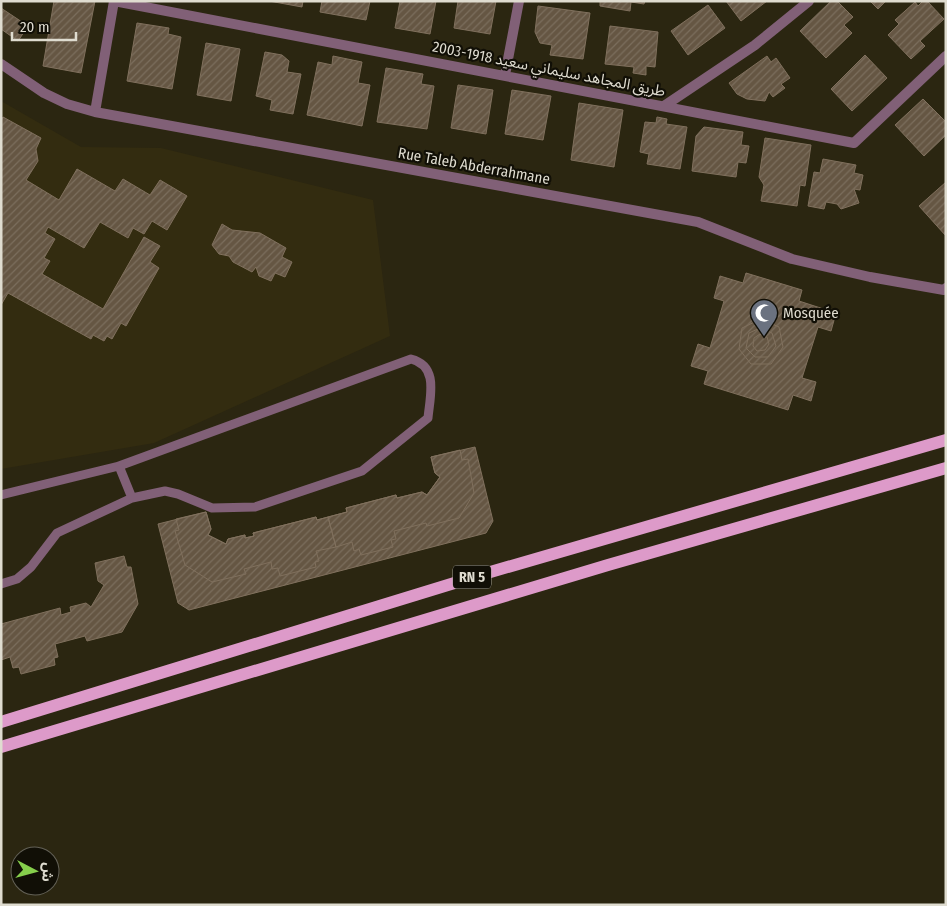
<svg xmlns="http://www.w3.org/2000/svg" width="947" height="906" viewBox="0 0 947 906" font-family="'Fira Sans Condensed','Noto Sans Arabic',sans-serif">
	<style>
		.built { fill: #332c10 }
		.building { fill: url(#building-hatch); stroke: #80705d }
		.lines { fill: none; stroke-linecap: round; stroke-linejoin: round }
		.lane { stroke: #816077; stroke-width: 9 }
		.street { stroke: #816077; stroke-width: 10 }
		.primary { stroke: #dd9ac9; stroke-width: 12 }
		.labels { text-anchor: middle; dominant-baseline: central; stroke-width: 4.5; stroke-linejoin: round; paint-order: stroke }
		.shield { fill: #110f06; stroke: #a19e93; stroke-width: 1 }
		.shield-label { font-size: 14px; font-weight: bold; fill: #dfdcd0 }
		.street-label { font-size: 15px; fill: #dfdcd0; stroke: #110f06 }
		.poi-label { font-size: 15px; fill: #dfdcd0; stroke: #110f06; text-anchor: start }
	</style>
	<defs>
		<pattern id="building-hatch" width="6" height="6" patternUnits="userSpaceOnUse" patternTransform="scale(1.25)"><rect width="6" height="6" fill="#655643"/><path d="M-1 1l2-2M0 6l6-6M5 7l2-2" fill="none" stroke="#7b6e5d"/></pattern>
	</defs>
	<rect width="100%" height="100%" fill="#2b2611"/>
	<!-- built -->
	<path class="built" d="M1,101L81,147L161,148L373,200L390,336L154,443L1,469Z"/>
	<!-- building -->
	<path class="building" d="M54,1H95L81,73L43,66Z
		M269,1H303L302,7Z
		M322,1H370L366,20L320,12Z
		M400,1H436L430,34L395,28Z
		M458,1H496L490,34L454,28Z
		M600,1H645L644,4L631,2L630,11L600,6Z
		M726,1H767L741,21Z
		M831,1H837L853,17L844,25L852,33L826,58L800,31Z
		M870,1H886L878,9Z
		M923,1H927L944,19L920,41L925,46L911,59L888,35L899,24L895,20L915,2L918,6Z
		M708,5L725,28L688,55L671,31Z
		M538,6L590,13L583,59L550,55L552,45L540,43L535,32Z
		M1,8L28,26L18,41L1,29Z
		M137,23L169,28L168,34L181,37L172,89L127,81Z
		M610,26L658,32L655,67L646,66V75L633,73L634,67L605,64Z
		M206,43L240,49L231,101L197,95Z
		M265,52L282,55L289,61L287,72L301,74L293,114L270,110L272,100L256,96Z
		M865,55L887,78L852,111L831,89Z
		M333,56L362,62L358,83L370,85L362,126L307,115L318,62L332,65Z
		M767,56L771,62L776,58L790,78L781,84L785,88L773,97L769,92L765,101L747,99L737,94L729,83Z
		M386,68L423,74L421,84L434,86L427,129L377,122Z
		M458,85L493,90L486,134L451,128Z
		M512,90L551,96L543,140L505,134Z
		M923,99L946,122V135L924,156L895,125Z
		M579,103L623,110L614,167L571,160Z
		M3,117L41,138L36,149L38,161L26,180L59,200L77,169L115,191L123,179L150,195L160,180L187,196L167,230L152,221L144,234L133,228L128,238L100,222L84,248L48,227L45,233L55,239L44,258L50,261L42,274L103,309L144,237L160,246L150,262L159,268L126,326L121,323L112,339L107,336L104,341L93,335L91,339L8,293L1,305V121Z
		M657,117L667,119L666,124L687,127L680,169L647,164L649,154L640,152L645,122L656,123Z
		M704,127L743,132L741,145L749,146L746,163L738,162L736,177L692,171L696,136Z
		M765,138L811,145L805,186L800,185L797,206L761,201L764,185L759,177Z
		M823,159L856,165L854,173L863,175L860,190L854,189L859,203L841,209L837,204L826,202L824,209L808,206L814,172L820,173Z
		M946,182V236L919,206Z
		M222,224L232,230L260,233L286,248L282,257L292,262L285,277L275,273L271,281L259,276L256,267L252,272L233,262L229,256L219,254L212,245Z
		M746,273L802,290L799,301L836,313L831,331L818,327L802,378L816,382L811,401L793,395L788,410L704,384L708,371L691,366L698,344L710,348L724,301L714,298L720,276L743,283Z
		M761,319L779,327L783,347L771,364H751L739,349L742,328Z
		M760,328L772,333L776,346L768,357H755L746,348L749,333Z
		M760,334L767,337L769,344L765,350L757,351L753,346L754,338Z
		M475,447L493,521L486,533L189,610L178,603L158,524L206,512L211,529L208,535L226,544L228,539L245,535V538L254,536L253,533L316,517L317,520L347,512L346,508L396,495L397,498L422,492L427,495L440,477L435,473L431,457Z
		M460,450L462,460L468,459L474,493L459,518L427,526L426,523L394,531L396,539L391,540L393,547L361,555L359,549L354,551L352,542L336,547L328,517L347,512L346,508L396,495L397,498L422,492L427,495L440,477L435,473L431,457Z
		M206,512L211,529L208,535L226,544L228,539L245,535V538L254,536L253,533L316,517L317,520L328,517L336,547L316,551L319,561L315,562L316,567L280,576L278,568L272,569L271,562L244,569L246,574L212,582L185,565L175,531L179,530L176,519Z
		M124,556L127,567H131L138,604L122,632L87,641L85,636L55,644L58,657L54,658L55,665L21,674L19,667L13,668L10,657L1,660V624L60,608L61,615L71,612L70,607L86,603L91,607L104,585L98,581L95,563Z"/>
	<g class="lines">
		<!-- lane -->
		<path class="lane" d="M119,466L132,498
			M1,495L119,466L411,359C439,366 430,396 428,418L362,471L255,507L212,508L178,494L165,491L132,498L57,533L31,567L17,579L1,584"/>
		<!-- street -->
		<path class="street" d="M114,1L854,143L946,56
			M1,64L44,93L67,104L95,112L698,222L792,259L870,277L944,290L946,288
			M505,75L519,1
			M664,106L755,45L809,1
			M95,112L114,1"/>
		<!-- primary -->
		<path class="primary" d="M1,722L487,573L946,440
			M1,747L608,565L946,468"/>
	</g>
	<!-- icons -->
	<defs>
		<g id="mosque-pin" transform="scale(1.4375)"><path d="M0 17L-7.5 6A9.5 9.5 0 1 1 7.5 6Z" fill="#6b7280" stroke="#110f06"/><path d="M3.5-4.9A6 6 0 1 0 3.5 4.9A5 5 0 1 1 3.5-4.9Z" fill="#fff"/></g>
	</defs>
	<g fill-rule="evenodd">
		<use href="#mosque-pin" x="764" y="313"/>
	</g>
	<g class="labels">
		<!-- shield labels -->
		<rect class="shield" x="453" y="565.5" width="38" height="23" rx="4"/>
		<g class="shield-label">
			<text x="472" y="577">RN 5</text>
		</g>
		<!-- street labels -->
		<g class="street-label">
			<text transform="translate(549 69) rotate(11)">طريق المجاهد سليماني سعيد 1918-2003</text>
			<text transform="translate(474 166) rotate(10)">Rue Taleb Abderrahmane</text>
		</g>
		<!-- poi labels -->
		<g class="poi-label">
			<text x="783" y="313">Mosquée</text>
		</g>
	</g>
	<!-- border -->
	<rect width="947" height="906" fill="none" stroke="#dfdcd0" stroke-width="5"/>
	<!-- north arrow -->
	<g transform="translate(35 871) rotate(96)"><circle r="24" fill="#110f06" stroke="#636157"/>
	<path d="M0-4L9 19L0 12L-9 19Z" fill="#86cf4c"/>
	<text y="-8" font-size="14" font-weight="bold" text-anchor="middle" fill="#dfdcd0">ش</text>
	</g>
	<!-- scale -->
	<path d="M12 32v8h64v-8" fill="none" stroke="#dfdcd0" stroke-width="2.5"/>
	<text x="20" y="32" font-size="15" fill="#dfdcd0" stroke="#110f06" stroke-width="4" paint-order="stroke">20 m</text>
</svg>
